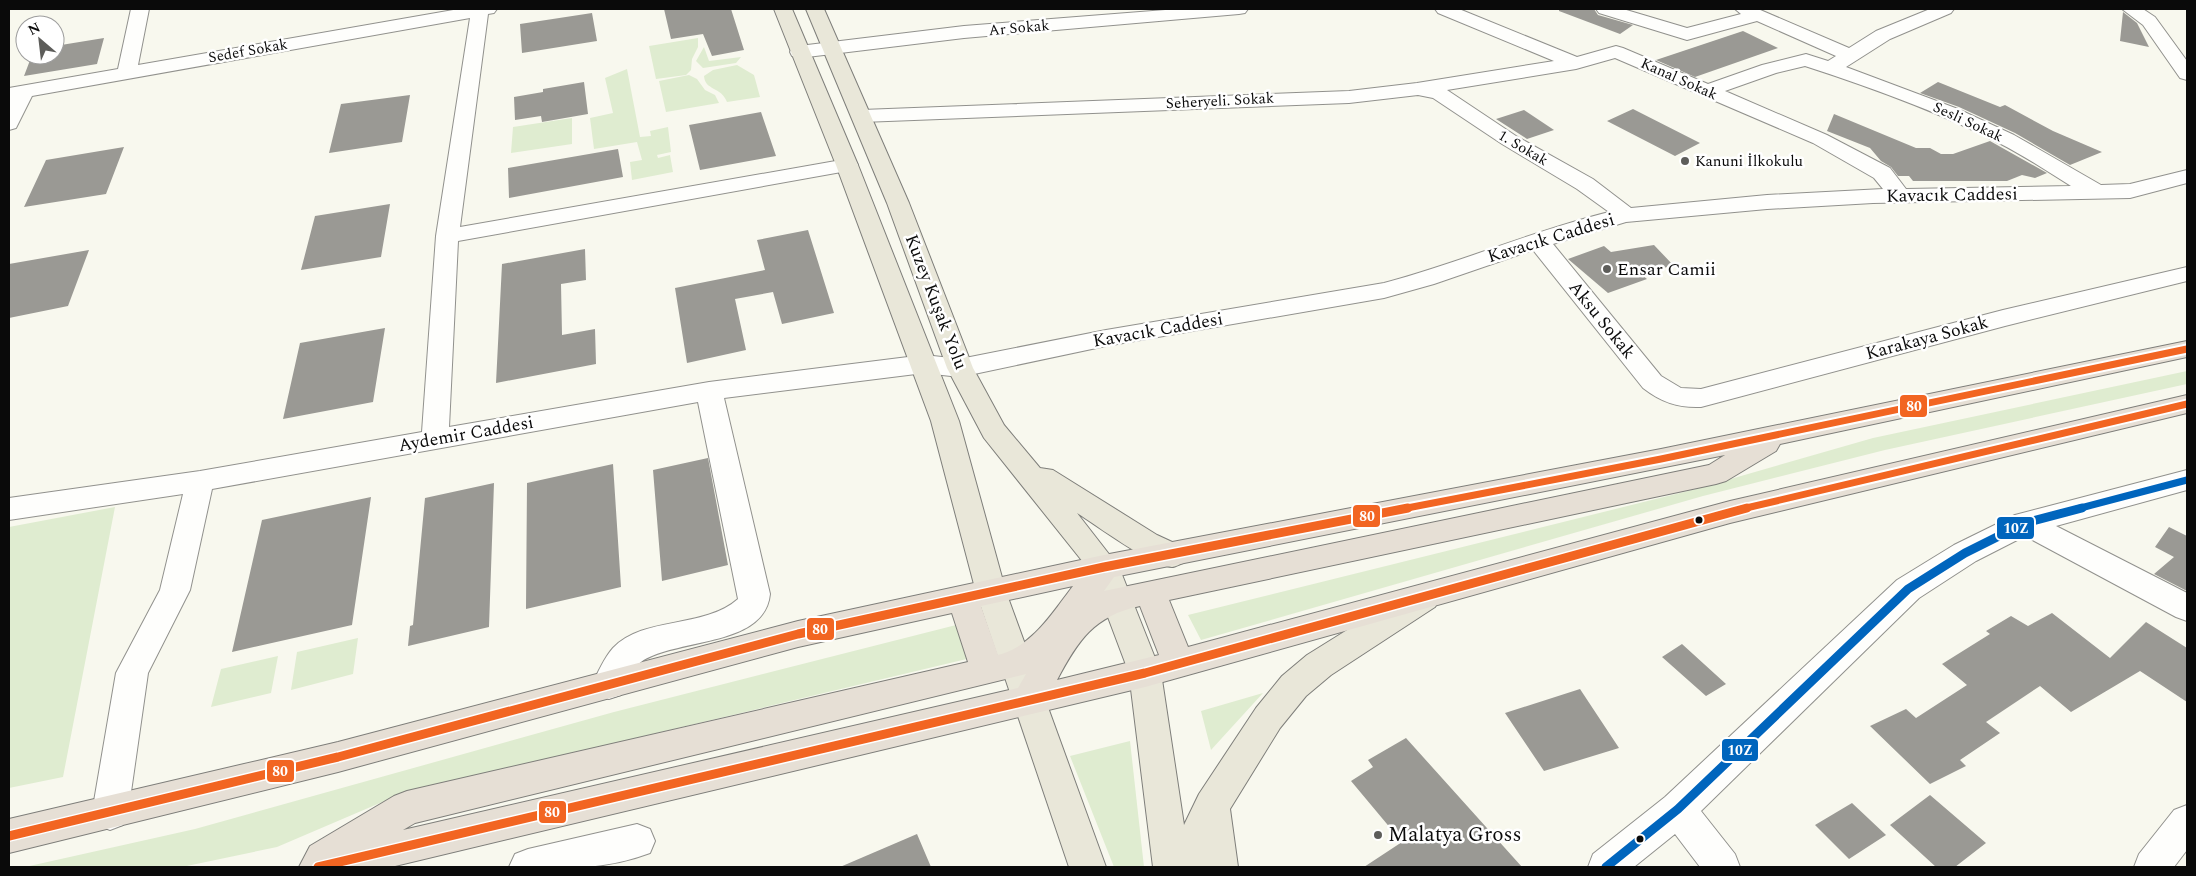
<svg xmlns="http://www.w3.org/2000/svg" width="2196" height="876" viewBox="0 0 2196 876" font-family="Spectral,serif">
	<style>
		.green { fill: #dfecd0 }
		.building { fill: #9a9994 }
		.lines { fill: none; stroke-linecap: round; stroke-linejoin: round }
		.minor-casing { stroke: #91918d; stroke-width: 2 }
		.major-casing { stroke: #7e7e7a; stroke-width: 2 }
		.highway-casing { stroke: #7e7e7a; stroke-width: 2 }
		.minor { fill: #fefefc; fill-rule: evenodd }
		.major { fill: #e9e7d9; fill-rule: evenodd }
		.highway { fill: #e6dfd5; fill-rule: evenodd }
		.bus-1-far1-casing { stroke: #fff; stroke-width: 11 }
		.bus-1-casing { stroke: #fff; stroke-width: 12 }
		.bus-2-far1-casing { stroke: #fff; stroke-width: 11 }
		.bus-2-casing { stroke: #fff; stroke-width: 12 }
		.bus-1-far1 { stroke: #f26522; stroke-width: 7 }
		.bus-1 { stroke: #f26522; stroke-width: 9 }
		.bus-2-far1 { stroke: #0065bd; stroke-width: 7 }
		.bus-2 { stroke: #0065bd; stroke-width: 9 }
		.poi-dot { fill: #5d5d5a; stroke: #fff; stroke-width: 2 }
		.bus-dot { fill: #0a0a0a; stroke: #fff; stroke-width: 2 }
		.labels { text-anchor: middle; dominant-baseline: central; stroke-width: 5; stroke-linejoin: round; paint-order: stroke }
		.far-street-label { font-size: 15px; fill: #0a0a0a; stroke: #fff }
		.far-poi-label { font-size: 15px; fill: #0a0a0a; stroke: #fff; text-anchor: start }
		.street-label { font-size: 18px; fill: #0a0a0a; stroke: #fff }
		.poi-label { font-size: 18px; fill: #0a0a0a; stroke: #fff; text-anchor: start }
		.near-poi-label { font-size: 21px; fill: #0a0a0a; stroke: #fff; text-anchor: start }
		.line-badge { stroke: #fff; stroke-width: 2 }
		.badge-label { font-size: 14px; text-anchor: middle; font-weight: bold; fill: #fff }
	</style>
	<rect width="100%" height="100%" fill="#f8f8ee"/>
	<!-- green -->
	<path class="green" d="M698,38V47L692,59L691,70L686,75L656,79L649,46Z
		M704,47L709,61L741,57L736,63L703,68L696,61Z
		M737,65L754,75L760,97L727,102C721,86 705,91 704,76L713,70Z
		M627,69L640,137L651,136L650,131L668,127L671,152L657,155L658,158L670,155L673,172L632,180L630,162L642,160L637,142L594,149L590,118L613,113L605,78Z
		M689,75L697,79L705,90L715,95L719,103L666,112L659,81Z
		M572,118V144L511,153L513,127Z
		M2187,371V384L1885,450L1703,496L1201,640L1188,615L1696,489L1873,438Z
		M115,507L63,777L9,788V527Z
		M964,623L971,658L401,794L277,847L182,867H25L195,829L614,712Z
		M358,638L353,674L291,690L297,652Z
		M278,656L271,693L211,707L221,669Z
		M1263,693L1211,750L1201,711Z
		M1130,741L1144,867H1114L1070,756Z"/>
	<!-- building -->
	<path class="building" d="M664,9H731L744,50L712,56L703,34L671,39Z
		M1559,9H1594L1598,15L1633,25L1620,34L1559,11Z
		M2123,12L2137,23L2149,47L2120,41Z
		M592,13L597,41L522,53L520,24Z
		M1743,31L1778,48L1695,77L1656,60Z
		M104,38L97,64L24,76L32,55H55V46Z
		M584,82L588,114L542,122L541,116L515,120L514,97L543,92V89Z
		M1938,82L2000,107L2005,105L2053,131L2102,152L2070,165L2015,133L1959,107L1920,93Z
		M410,95L402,142L329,153L341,104Z
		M1633,109L1700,143L1675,156L1607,121Z
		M1524,110L1554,130L1527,139L1496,119Z
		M761,112L776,156L700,170L689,125Z
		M1834,114L1916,148H1930L1941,154H1953L1990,141L2047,173L2035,178L2022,175L2007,181H1913L1909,176H1898L1891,167L1881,161L1870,148L1827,131Z
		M124,147L106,194L24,207L46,160Z
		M618,149L623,177L509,198L508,168Z
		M390,204L381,257L301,270L315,216Z
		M808,230L834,313L782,324L773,292L735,299L746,350L687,363L675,288L765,270L757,240Z
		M1654,245L1674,266L1638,272L1647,279L1608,293L1568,259L1604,246L1611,252Z
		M585,249L586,280L561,284L562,335L595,329L596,364L496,383L502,264Z
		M89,250L68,306L9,318V264Z
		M385,328L373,402L283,419L300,343Z
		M708,458L728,565L662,581L653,470Z
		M613,464L621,587L526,609L527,483Z
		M494,483L489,627L408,646L410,626L413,625L425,498Z
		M371,497L352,625L232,652L262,520Z
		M2169,527L2187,536V591L2154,574L2174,557L2155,547Z
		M2052,613L2110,658L2146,622L2187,648V702L2140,671L2071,712L2040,686L1986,722L2000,733L1960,760L1966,766L1930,784L1870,726L1906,709L1916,718L1967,685L1942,664L1990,634L1986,631L2011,616L2028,626Z
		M1682,644L1726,684L1706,696L1662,657Z
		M1580,689L1619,748L1544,771L1505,713Z
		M1406,738L1522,867H1364L1402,842L1351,781L1373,767L1368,760Z
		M1930,795L1986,843L1955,867H1936L1890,825Z
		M1852,803L1886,835L1849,859L1815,825Z
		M917,834L931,867H840Z"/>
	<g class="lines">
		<!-- minor casing -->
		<g class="minor-casing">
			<path id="minor" d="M131,9H149L138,65L459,9H497L494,13L488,14L460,227L847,159L855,160L858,165L855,170L847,171L458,241L449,427L709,382L924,355L960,359L1106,330L1384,283C1460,263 1532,231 1609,212L1577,189L1502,144L1433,98L1418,95L1349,103L862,122L855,120L852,116L855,112L862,110L1349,91L1417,83L1554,61L1438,13L1435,9H1459L1577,57L1616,46L1623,48L1708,84L1762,65L1806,54L1828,61L1836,56L1757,21L1687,40L1599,13L1596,9H1623L1687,28L1741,14L1735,9H1758L1849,48L1876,31L1930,9H1954L1951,13L1890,39L1846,67L1958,109L2014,135L2101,185L2130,184L2187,170V183L2130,198L1873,203L1767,209L1626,222L1553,244L1661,376L1681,388L1701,389L2003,310L2187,267V281L2005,326L1701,407C1678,408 1661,402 1643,388L1533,250L1434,284L1384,298L1106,346L960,377L924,373L724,398L770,594C765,648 675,638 641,662C630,670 626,684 621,695L609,699L597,695L592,685C598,672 604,658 613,648C643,616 704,629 738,599L698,402L212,489L190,590L148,673L128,813L123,825L110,830L97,825L92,813L116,673L160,590L183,494L9,520V498L200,471L422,432L436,236L470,18L32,96L16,128L9,130V88L118,69ZM1615,58L1813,143L1874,178L1883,189L1767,195L1631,208L1593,179L1516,136L1447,90L1576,69ZM1805,66C1870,87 1937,111 1999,143C2023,155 2047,171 2071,186L1906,189L1890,168L1827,135L1725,91L1776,73Z
				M1178,9H1248L1245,13L1239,14L964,38L799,58L792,56L790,52L792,48L799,46L964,26Z
				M2122,9H2143L2155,17L2187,61V80L2180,78L2143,25Z
				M2187,470V490L2056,526L2187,593V621L2176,617L2025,536L1976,561L1919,598L1701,811L1735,854L1740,867H1700L1675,834L1634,867H1588L1593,854L1665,797L1897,580L1954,545L2015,515Z
				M2187,805V850L2174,867H2134L2139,854L2174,810Z
				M637,824L650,829L655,841L650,853C606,870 556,870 509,867L515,854L528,849Z"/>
		</g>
		<!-- major casing -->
		<g class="major-casing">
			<path id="major" d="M774,9H792L858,165L959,421L1006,592L1106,867H1069L976,592L931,421L836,165Z
				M806,9H824L909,203L973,368L1004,425L1040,468L1053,470L1157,535L1183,547L1187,555L1183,563C1180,564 1175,567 1172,567C1151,566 1096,525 1077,513L1119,567L1161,673L1184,825L1199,794L1256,708L1282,676L1307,655L1413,589L1424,586L1435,589L1440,598L1435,607L1331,675L1306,696L1280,728L1230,809L1238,867H1153L1129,673L1091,572L984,438L947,368L887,203Z"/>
		</g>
		<!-- highway casing -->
		<g class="highway-casing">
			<path id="highway" d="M2187,341V357L1780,444L1776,451L1726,481L1716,484L1169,600L1188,647L1730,501L2187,395V413L1730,523L1145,687L391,867H299L310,846L394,796L407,791L968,662L952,613L798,647L338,772L9,853V819L338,742L798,621L1104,555L1661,449ZM1725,455L1709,465L1104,591L1114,577ZM1073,586C1053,612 1032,647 998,655L981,606ZM1140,606L1159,655L1057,680C1078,640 1094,616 1140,606ZM1026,674L1018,688L403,830L415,823Z"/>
		</g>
		<!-- minor -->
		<use href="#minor" class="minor"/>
		<!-- major -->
		<use href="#major" class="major"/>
		<!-- highway -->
		<use href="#highway" class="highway"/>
		<!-- bus-1-far1 casing -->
		<g class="bus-1-far1-casing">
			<path id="bus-1-far1" d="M1402,509L1661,459L2187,349
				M1742,509L2187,404"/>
		</g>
		<!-- bus-1 casing -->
		<g class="bus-1-casing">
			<path id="bus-1" d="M9,836L338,757L798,634L1104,567L1408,508
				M318,867L1145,673L1747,508"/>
		</g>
		<!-- bus-2-far1 casing -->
		<g class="bus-2-far1-casing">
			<path id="bus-2-far1" d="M2077,509L2187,480"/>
		</g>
		<!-- bus-2 casing -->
		<g class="bus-2-casing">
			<path id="bus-2" d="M1606,867L1678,809L1908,589L1965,553L2025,523L2082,508"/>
		</g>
		<!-- bus-1-far1 -->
		<use href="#bus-1-far1" class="bus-1-far1"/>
		<!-- bus-1 -->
		<use href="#bus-1" class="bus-1"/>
		<!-- bus-2-far1 -->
		<use href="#bus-2-far1" class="bus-2-far1"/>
		<!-- bus-2 -->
		<use href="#bus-2" class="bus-2"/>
	</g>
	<!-- markers -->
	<g class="poi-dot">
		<circle cx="1685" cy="161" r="5"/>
		<circle cx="1607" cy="269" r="5"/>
		<circle cx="1378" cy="835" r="5"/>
	</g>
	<g class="bus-dot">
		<circle cx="1699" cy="520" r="4.5"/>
		<circle cx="1640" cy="839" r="4.5"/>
	</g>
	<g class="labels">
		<!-- far-street labels -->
		<g class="far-street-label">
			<text transform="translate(1019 28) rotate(-5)">Ar Sokak</text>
			<text transform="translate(248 51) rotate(-10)">Sedef Sokak</text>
			<text transform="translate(1679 79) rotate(24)">Kanal Sokak</text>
			<text transform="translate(1220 101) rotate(-3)">Seheryeli. Sokak</text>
			<text transform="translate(1968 122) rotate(25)">Sesli Sokak</text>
			<text transform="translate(1523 148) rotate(31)">1. Sokak</text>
		</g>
		<!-- far-poi labels -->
		<g class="far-poi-label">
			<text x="1695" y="161">Kanuni İlkokulu</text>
		</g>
		<!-- street labels -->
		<g class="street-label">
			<text transform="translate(1952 195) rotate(-1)">Kavacık Caddesi</text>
			<text transform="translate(1551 238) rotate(-17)">Kavacık Caddesi</text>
			<text transform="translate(936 302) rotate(69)">Kuzey Kuşak Yolu</text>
			<text transform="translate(1602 320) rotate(51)">Aksu Sokak</text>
			<text transform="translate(1158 330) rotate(-10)">Kavacık Caddesi</text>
			<text transform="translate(1927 338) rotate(-15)">Karakaya Sokak</text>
			<text transform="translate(466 434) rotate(-10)">Aydemir Caddesi</text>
		</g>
		<!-- poi labels -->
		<g class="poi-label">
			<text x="1617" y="269">Ensar Camii</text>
		</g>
		<!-- near-poi labels -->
		<g class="near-poi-label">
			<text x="1388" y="835">Malatya Gross</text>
		</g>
	</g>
	<g class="line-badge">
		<rect x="1899" y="394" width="29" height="24" rx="5" fill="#f26522"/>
		<rect x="1352" y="504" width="29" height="24" rx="5" fill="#f26522"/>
		<rect x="1996" y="516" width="39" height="24" rx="5" fill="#0065bd"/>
		<rect x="806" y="617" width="29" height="24" rx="5" fill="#f26522"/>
		<rect x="1721" y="738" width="38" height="24" rx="5" fill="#0065bd"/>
		<rect x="266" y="759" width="29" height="24" rx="5" fill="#f26522"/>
		<rect x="538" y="800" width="29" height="24" rx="5" fill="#f26522"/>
	</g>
	<g class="badge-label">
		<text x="1914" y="411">80</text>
		<text x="1367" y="521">80</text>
		<text x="2016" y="533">10Z</text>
		<text x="820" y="634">80</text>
		<text x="1740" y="755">10Z</text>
		<text x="280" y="776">80</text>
		<text x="552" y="817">80</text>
	</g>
	<!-- border -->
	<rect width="2196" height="876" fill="none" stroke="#0a0a0a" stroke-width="20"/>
	<!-- north arrow -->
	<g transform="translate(40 40) rotate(332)"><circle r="24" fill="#ffffff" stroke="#9d9d9d"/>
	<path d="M0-4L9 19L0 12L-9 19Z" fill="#5d5d5a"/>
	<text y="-8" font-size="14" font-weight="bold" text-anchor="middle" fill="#0a0a0a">N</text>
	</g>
</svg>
